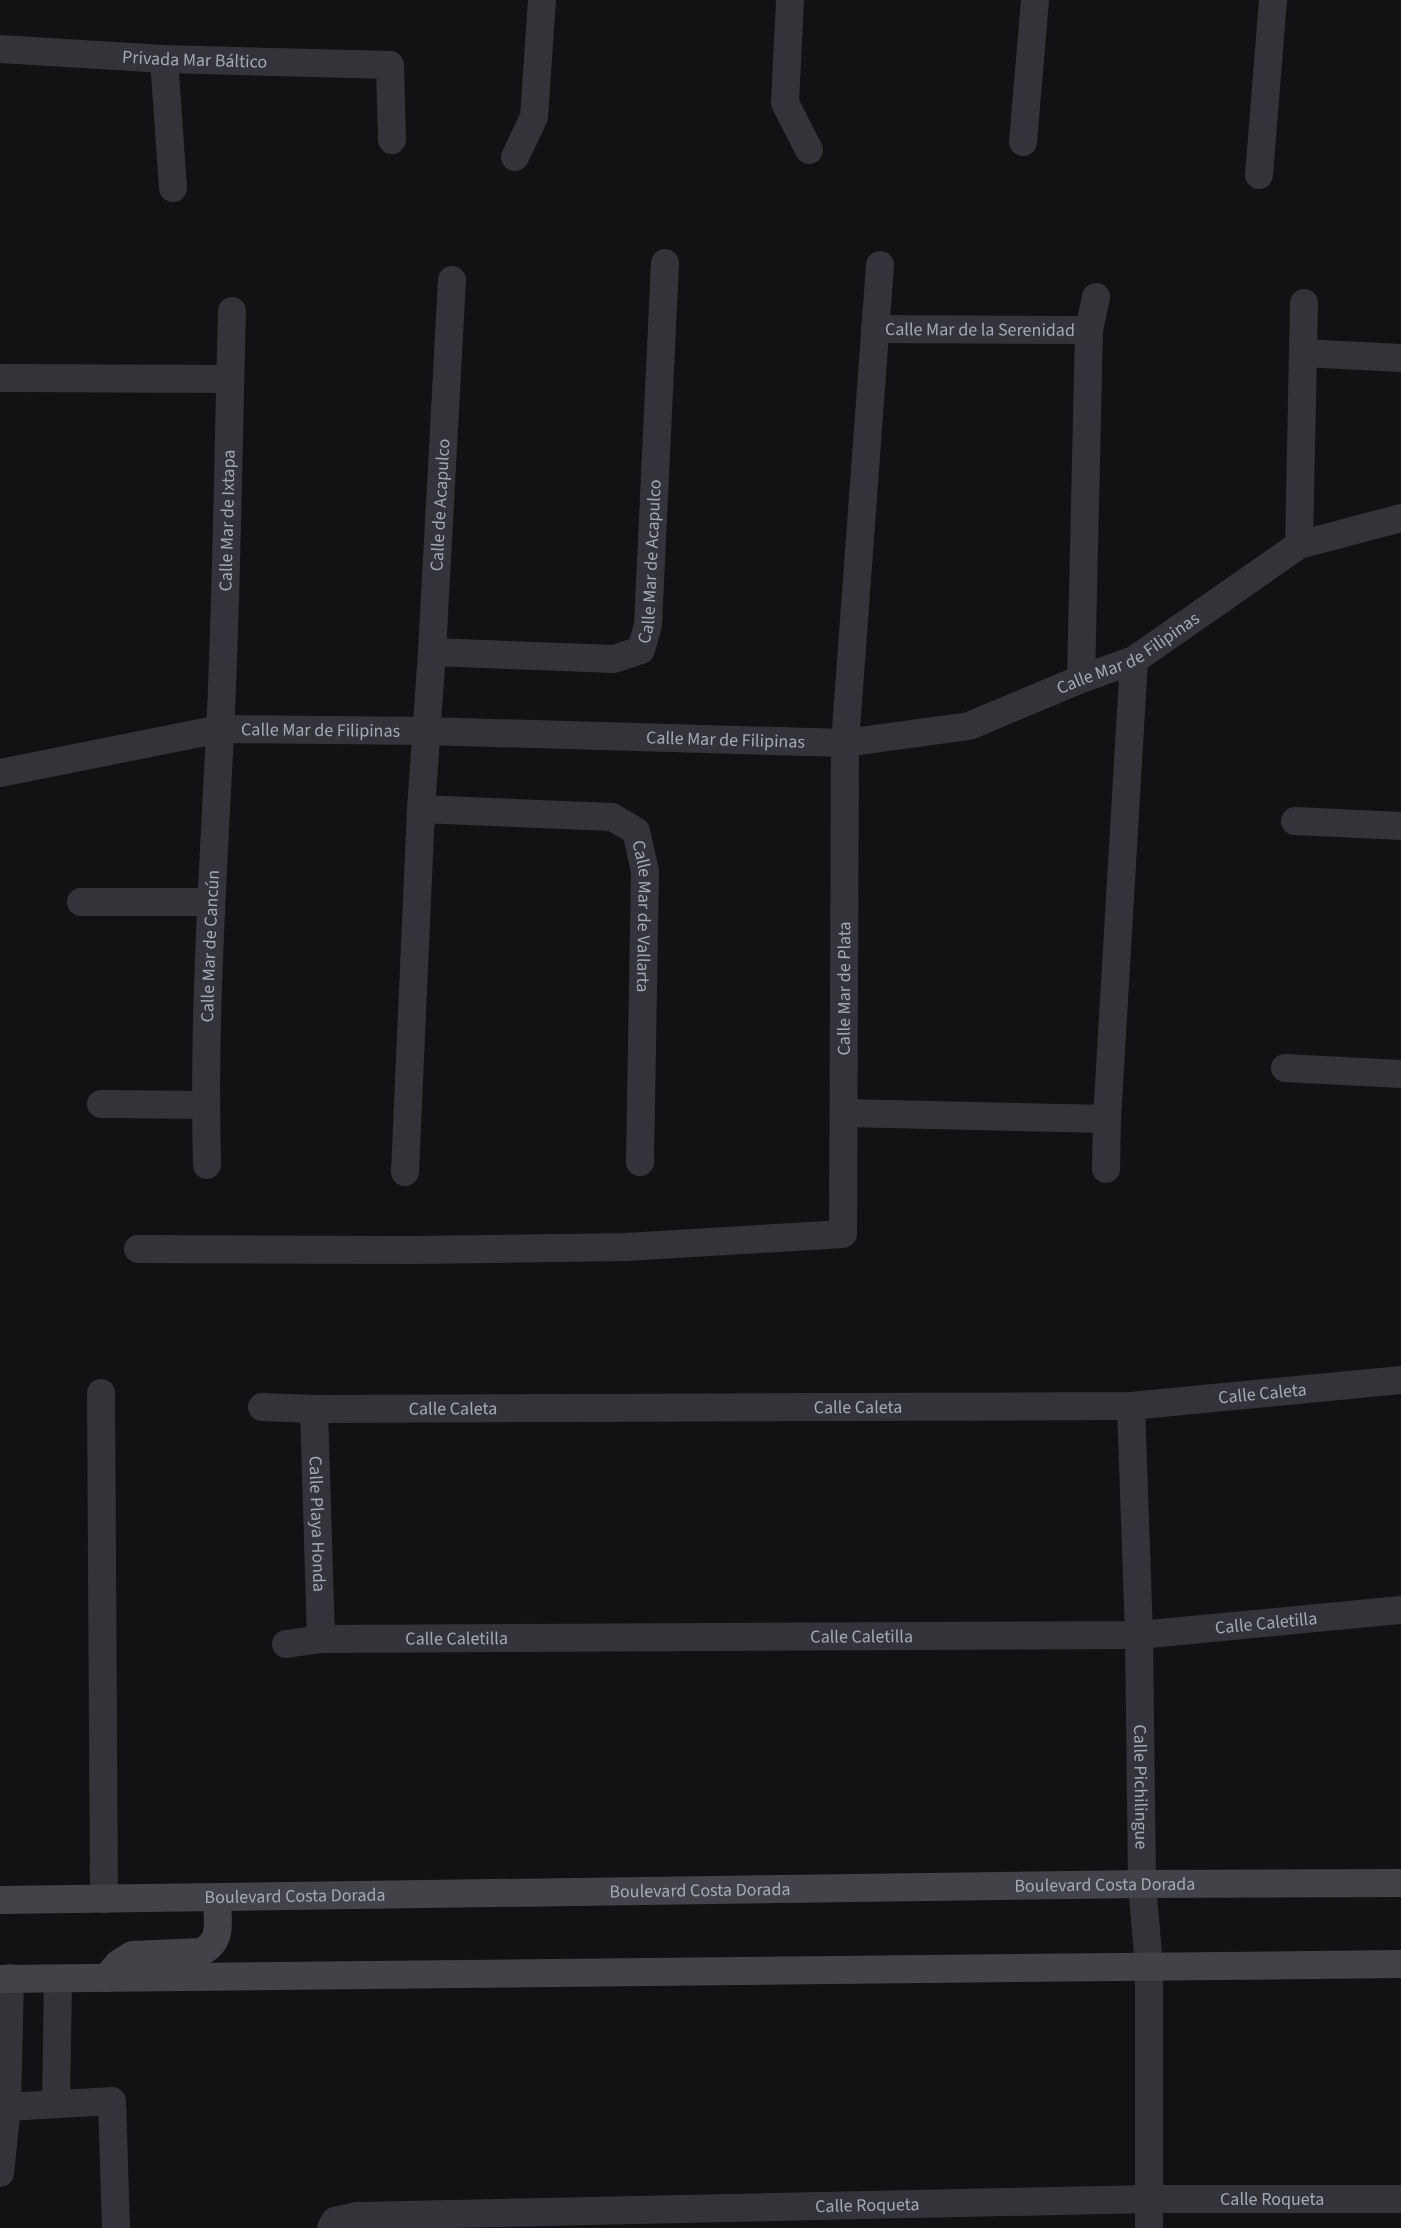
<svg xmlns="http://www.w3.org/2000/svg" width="1401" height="2228" viewBox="0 0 1401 2228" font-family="'Source Sans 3',sans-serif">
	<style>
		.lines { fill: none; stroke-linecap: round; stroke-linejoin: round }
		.street { stroke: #333439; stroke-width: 28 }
		.secondary { stroke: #414349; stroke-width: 28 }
		.labels { text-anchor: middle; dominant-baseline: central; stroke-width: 4; stroke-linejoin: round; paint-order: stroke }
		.street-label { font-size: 18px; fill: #a4a8b4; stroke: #0d0d0f }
	</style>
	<rect width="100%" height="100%" fill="#121214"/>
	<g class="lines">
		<!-- street -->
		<g class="street">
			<path d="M790,0L785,103L809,150"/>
			<path id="s1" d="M0,49L164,59L390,65L392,140"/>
			<path d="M164,59L173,188"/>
			<path d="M1023,142L1035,0"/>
			<path d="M515,157L534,117L542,0"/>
			<path d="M1259,175L1273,0"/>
			<path id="s2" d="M875,329L1089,330"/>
			<path d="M1303,353L1401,358"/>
			<path d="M0,378L230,379"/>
			<path d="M1299,545L1304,303"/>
			<path id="s3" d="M432,652L614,659L641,650L648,625L665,263"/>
			<path d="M1081,679L1089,330L1096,297"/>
			<path id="s4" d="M0,773L220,729L426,731L845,743L969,726L1081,679L1134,660L1299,545L1401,518"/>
			<path id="s5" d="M421,809L612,817L636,831L645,871L640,1162"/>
			<path d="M1295,821L1401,826"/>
			<path d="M81,902H210"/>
			<path d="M1285,1068L1401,1074"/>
			<path d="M101,1104L205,1105"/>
			<path d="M845,1113L1107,1119"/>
			<path id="s6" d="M207,1165C203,1020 213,876 220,732C227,592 228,451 232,311"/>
			<path d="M1106,1169L1107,1119L1134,660"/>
			<path id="s7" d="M405,1172L421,809L432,652L452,280"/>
			<path id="s8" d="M138,1249L413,1250L626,1247L843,1234L845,743L880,265"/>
			<path d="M101,1393L104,1899"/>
			<path id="s9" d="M1131,1406L1139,1635L1142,1884L1149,1966V2228"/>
			<path id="s10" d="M262,1407L314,1409L1131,1406L1401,1380"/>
			<path id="s11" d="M314,1409L321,1639"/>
			<path id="s12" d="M286,1644L321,1639L1139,1635L1401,1610"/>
			<path d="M56,2103L58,1979"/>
			<path d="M7,2107L112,2101L116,2228"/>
			<path d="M0,2173L7,2107L10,1978"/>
			<path id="s13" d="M331,2228L335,2221L357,2216L1150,2199H1401"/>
		</g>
		<!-- secondary -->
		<g class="secondary">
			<path id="s14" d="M0,1900L1142,1884L1401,1883"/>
			<path d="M106,1978L118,1964L132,1955L201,1952C224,1941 217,1920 217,1898"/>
			<path d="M0,1979L1401,1964"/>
		</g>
	</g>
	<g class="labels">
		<!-- street labels -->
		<g class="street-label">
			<text stroke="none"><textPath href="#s1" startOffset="195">Privada Mar Báltico</textPath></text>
			<text stroke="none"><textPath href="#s2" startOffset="105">Calle Mar de la Serenidad</textPath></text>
			<text stroke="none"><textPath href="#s7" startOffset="668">Calle de Acapulco</textPath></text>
			<text stroke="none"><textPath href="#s6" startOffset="645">Calle Mar de Ixtapa</textPath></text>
			<text stroke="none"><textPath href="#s3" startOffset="300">Calle Mar de Acapulco</textPath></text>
			<text stroke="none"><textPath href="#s4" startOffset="1150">Calle Mar de Filipinas</textPath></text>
			<text stroke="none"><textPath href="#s4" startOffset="325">Calle Mar de Filipinas</textPath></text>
			<text stroke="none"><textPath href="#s4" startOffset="730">Calle Mar de Filipinas</textPath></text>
			<text stroke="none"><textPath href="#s5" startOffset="305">Calle Mar de Vallarta</textPath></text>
			<text stroke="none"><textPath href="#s6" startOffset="219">Calle Mar de Cancún</textPath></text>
			<text stroke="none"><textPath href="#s8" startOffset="951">Calle Mar de Plata</textPath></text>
			<text stroke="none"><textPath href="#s10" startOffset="1001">Calle Caleta</textPath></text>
			<text stroke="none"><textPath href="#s10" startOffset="596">Calle Caleta</textPath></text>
			<text stroke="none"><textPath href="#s10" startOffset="191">Calle Caleta</textPath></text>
			<text stroke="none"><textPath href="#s11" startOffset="115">Calle Playa Honda</textPath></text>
			<text stroke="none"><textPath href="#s12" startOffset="981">Calle Caletilla</textPath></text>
			<text stroke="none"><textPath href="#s12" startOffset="576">Calle Caletilla</textPath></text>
			<text stroke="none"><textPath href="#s12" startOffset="171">Calle Caletilla</textPath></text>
			<text stroke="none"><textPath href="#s9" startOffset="381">Calle Pichilingue</textPath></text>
			<text stroke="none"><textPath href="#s14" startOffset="1105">Boulevard Costa Dorada</textPath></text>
			<text stroke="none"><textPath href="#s14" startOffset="700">Boulevard Costa Dorada</textPath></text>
			<text stroke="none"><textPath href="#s14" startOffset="295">Boulevard Costa Dorada</textPath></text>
			<text stroke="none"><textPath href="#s13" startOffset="946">Calle Roqueta</textPath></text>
			<text stroke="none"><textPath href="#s13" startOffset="541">Calle Roqueta</textPath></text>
		</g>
	</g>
</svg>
